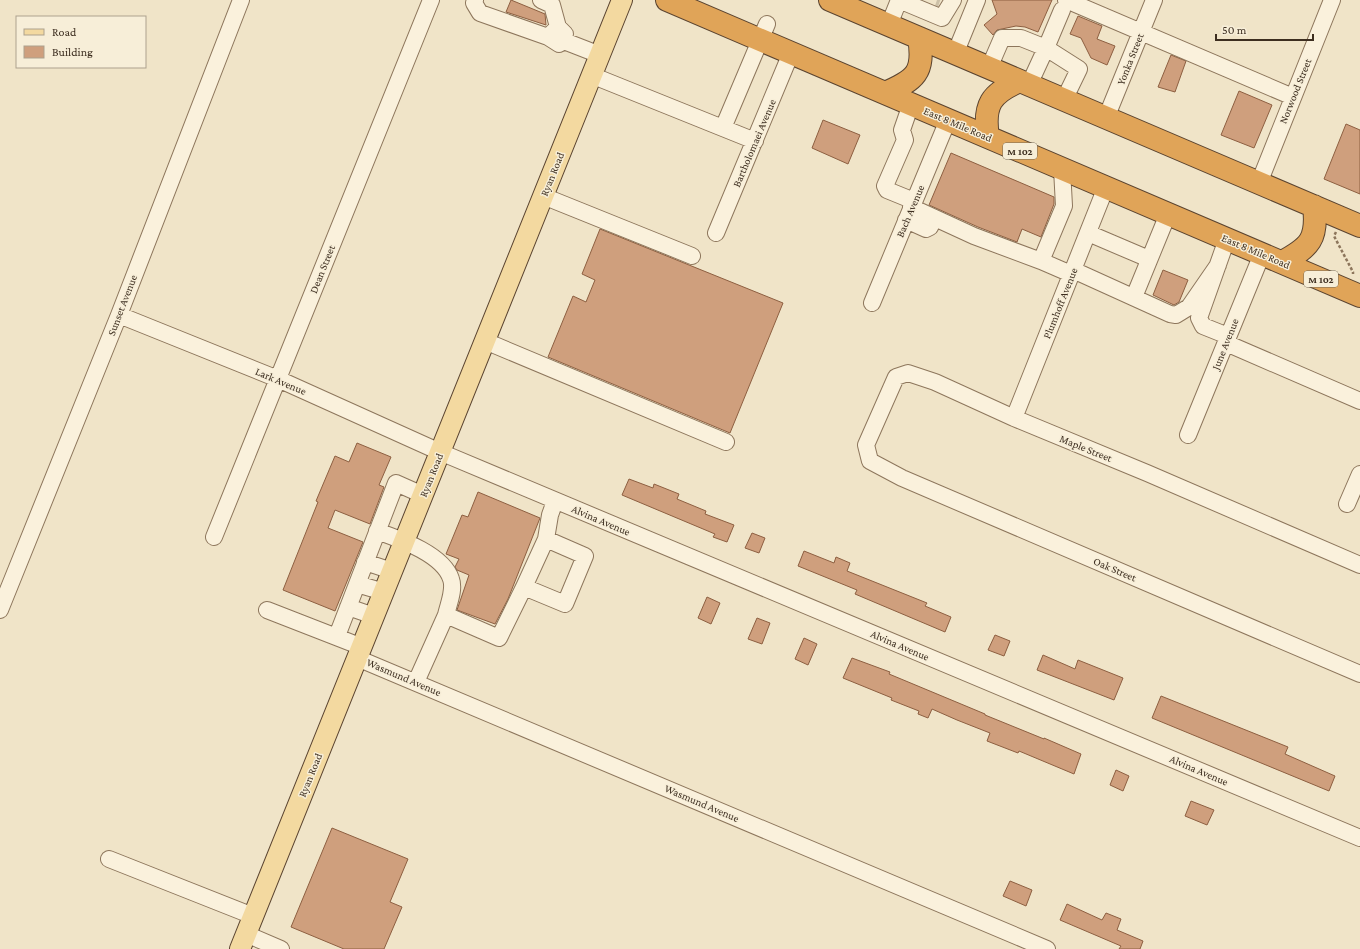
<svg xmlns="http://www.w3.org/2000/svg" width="1360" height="949" viewBox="0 0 1360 949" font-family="'Crimson Pro',serif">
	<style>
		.building { fill: #cf9f7d; stroke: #8d5f41 }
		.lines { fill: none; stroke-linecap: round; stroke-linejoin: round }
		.minor-tunnel { stroke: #ccc0a6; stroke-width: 16; stroke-dasharray: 16 8; stroke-linecap: butt }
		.minor-casing { stroke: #8d765c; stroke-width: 18 }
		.major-casing { stroke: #5b4430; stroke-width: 22 }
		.highway-casing { stroke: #5b4430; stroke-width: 24 }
		.path { stroke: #8d765c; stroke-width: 2.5; stroke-dasharray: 3 2; stroke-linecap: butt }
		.minor { stroke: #faf1dc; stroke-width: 16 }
		.major { stroke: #f3d9a0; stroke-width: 20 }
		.highway { stroke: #e0a458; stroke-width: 22 }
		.labels { text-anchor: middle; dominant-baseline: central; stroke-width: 3; stroke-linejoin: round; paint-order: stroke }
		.shield { fill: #f7eed8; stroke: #756857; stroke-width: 1 }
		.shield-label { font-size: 10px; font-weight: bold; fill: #3d2e20 }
		.street-label { font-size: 11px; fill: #3d2e20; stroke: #f7eed8 }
	</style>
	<rect width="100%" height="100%" fill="#f0e4c8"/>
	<!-- building -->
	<path class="building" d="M511,0L545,14L546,25L506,12Z
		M992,0H1052L1038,32L1025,27L1016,26L997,30L993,35L984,25L997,14Z
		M1078,16L1102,26L1097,39L1115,46L1107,65L1091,58L1081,38L1070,34Z
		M1171,55L1186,61L1175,92L1158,87Z
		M1239,91L1272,105L1254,148L1221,135Z
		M823,120L860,135L848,164L812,148Z
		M1346,124L1360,130V194L1324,179Z
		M951,153L1054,197V204L1041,237L1022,229L1017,242L978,227L929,205Z
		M600,229L783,303L730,433L548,357L573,296L586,302L595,280L582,274Z
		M1163,270L1188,280L1179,302L1174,305L1153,295Z
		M357,443L391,457L379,485L384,487L370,524L335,510L328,528L363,542L335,611L283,590L318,502L316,501L335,456L349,462Z
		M629,479L653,488L654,484L679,494L677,499L706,511L705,514L734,525L727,542L713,537L715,534L622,495Z
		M478,492L540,518L508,599L495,624L457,610L469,575L457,570L455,567L459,559L446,554L462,515L468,517Z
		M752,533L765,538L759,553L745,548Z
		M804,551L834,563L836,557L850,563L847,571L927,603L925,606L951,617L945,632L855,594L857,590L798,566Z
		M707,597L720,603L711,624L698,618Z
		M757,618L770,623L762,644L748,639Z
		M995,635L1010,641L1004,656L988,650Z
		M804,638L817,644L808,665L795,659Z
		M1043,655L1075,669L1078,660L1123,678L1114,700L1037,670Z
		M852,658L890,672L889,674L985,714V715L1044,739V738L1081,754L1074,774L1019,751L1018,753L987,741L990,733L957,720L932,709L928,718L918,714L919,711L891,700L892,698L843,678Z
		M1161,696L1288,747L1285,754L1335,776L1329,791L1152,718Z
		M1116,770L1129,776L1123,791L1110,785Z
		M1191,801L1214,810L1207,825L1185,816Z
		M332,828L408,859L390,902L402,907L384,949H344L291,927Z
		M1010,881L1032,890L1026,906L1003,896Z
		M1067,904L1102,920L1106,913L1121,919L1117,930L1143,941L1140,949H1119L1121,946L1060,920Z"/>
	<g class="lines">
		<!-- minor-tunnel -->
		<path class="minor-tunnel" d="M937,0L940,1"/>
		<!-- minor casing -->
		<g class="minor-casing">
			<path id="minor" d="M475,0L474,3L480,13L548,37
				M541,0L552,5L558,27L565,34
				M899,0L942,18L953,0
				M1066,0L1293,97
				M1062,10L1046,48L1079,69L1064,100
				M889,25L899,0
				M558,27L548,37L559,44L564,41L600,55
				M955,54L977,0
				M989,68L1002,38H1021L1046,48L1029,85
				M591,75L755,141
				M911,104L902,130L905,140L885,186L887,190L914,201
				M1106,118L1154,0
				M723,128L767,24
				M1259,183L1332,0
				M543,196L692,256
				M911,207L974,236L1041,261L1064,206L1062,169
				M906,220L926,229L930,227L934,218
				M716,233L791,53
				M1088,233L1149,259
				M1227,239L1199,318L1203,326L1228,336
				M1041,261L1071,274
				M1073,270L1170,314L1176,315L1189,307L1218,265
				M1134,297L1168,214
				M872,303L948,120
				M119,315L278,379L440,452L1360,838
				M485,341L726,442
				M1226,343L1360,401
				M1014,418L1106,187
				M1188,435L1262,254
				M1347,504L1360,474
				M377,531C399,539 443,554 451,579C455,590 448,605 446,615
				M214,537L431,0
				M546,539L585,556L565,604L524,587L546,539L550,515L555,501
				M365,562L392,571
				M1360,565L1147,473L1014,418L935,382L908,373L896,377L866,445L870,461L902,478L1360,674
				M357,584L384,592
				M348,607L374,616
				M0,610L119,315L241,0
				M267,610L362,647
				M337,636L396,483L423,495
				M357,658L1047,949
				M416,682L446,615L499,638L524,587
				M109,859L253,916
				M246,934L281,949"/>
		</g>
		<!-- major casing -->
		<g class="major-casing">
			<path id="major" d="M240,949L622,0"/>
		</g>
		<!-- highway casing -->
		<g class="highway-casing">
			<path id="highway" d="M667,0L1360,296
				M830,0L1360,226
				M885,93C915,80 925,73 919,38
				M988,137C983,105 991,93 1020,81
				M1282,262C1310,247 1318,239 1314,206"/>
		</g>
		<!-- path -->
		<path class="path" d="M1336,232L1334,236L1353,272V274"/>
		<!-- minor -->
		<use href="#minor" class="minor"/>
		<!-- major -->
		<use href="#major" class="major"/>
		<!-- highway -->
		<use href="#highway" class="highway"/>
	</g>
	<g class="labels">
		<!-- shield labels -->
		<g class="shield">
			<rect x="1003" y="143" width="34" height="16" rx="3"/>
			<rect x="1304" y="271" width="34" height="16" rx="3"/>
		</g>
		<g class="shield-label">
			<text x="1020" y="151">M 102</text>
			<text x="1321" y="279">M 102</text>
		</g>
		<!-- street labels -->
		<g class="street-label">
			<text transform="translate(1130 59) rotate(-68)">Yonka Street</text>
			<text transform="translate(1295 91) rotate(-68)">Norwood Street</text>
			<text transform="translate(958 124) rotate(23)">East 8 Mile Road</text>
			<text transform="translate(754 143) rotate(-67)">Bartholomaei Avenue</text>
			<text transform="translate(552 174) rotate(-68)">Ryan Road</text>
			<text transform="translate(910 211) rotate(-67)">Bach Avenue</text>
			<text transform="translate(1256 251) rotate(23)">East 8 Mile Road</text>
			<text transform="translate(322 269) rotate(-68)">Dean Street</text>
			<text transform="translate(1060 303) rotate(-68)">Plumhoff Avenue</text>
			<text transform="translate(122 305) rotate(-69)">Sunset Avenue</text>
			<text transform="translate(1225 344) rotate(-68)">June Avenue</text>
			<text transform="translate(281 381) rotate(23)">Lark Avenue</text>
			<text transform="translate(1086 448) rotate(22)">Maple Street</text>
			<text transform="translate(431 475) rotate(-68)">Ryan Road</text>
			<text transform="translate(601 520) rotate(23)">Alvina Avenue</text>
			<text transform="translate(1115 569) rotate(23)">Oak Street</text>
			<text transform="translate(900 645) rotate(23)">Alvina Avenue</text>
			<text transform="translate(404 677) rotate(23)">Wasmund Avenue</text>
			<text transform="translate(1199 770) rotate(23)">Alvina Avenue</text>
			<text transform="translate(310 775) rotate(-68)">Ryan Road</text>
			<text transform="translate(702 803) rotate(23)">Wasmund Avenue</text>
		</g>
	</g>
	<!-- legend -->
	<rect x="16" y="16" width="130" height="52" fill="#f7eed8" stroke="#ada18e"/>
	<rect x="24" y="29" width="20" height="6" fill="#f3d9a0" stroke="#ada18e"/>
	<text x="52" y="36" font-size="12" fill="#3d2e20">Road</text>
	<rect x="24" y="46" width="20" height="12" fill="#cf9f7d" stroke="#ada18e"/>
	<text x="52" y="56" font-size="12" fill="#3d2e20">Building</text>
	<!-- scale -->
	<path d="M1216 34v6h97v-6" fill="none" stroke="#3d2e20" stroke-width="2"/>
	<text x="1222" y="34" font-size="12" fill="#3d2e20" stroke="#f7eed8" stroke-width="3" paint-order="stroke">50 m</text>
</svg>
